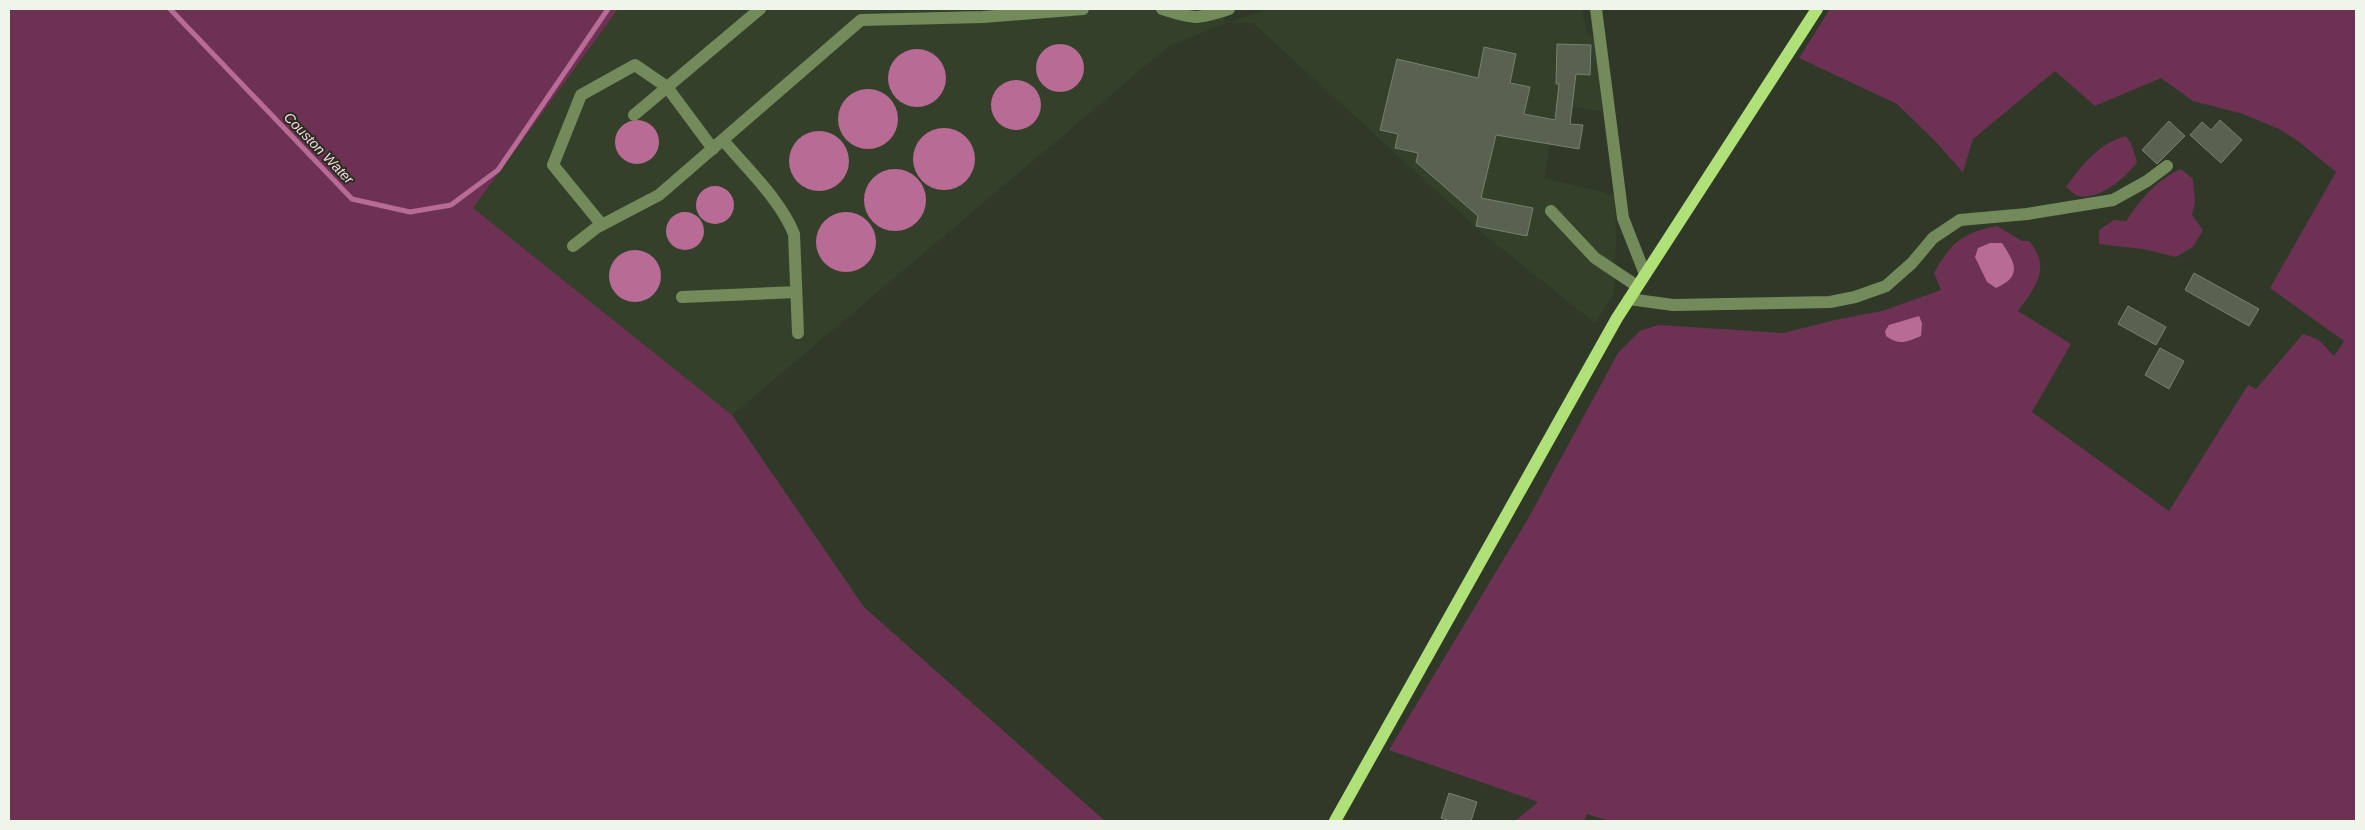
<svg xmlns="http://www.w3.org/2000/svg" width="2365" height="830" viewBox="0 0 2365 830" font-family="Helvetica,sans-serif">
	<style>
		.built { fill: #35402a }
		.green { fill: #6d3253 }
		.water { fill: #b86b94 }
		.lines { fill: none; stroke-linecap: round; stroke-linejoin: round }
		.stream { stroke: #b86b94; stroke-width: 5 }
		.building { fill: #596250; stroke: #77816e }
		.minor { stroke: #738b5a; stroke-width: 12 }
		.major { stroke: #afe178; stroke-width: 12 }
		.labels { text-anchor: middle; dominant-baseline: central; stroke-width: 4; stroke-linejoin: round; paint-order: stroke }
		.water-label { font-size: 14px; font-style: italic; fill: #ffd3e8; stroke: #262e1e }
	</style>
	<rect width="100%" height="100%" fill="#303828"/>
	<!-- built -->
	<path class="built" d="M618,9H1220L1226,23L1270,9H1581L1587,33L1595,39L1602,111L1557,105L1544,178L1615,195L1616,239L1614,294L1595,323L1481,232L1253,23H1226L1169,46L732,415L473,208Z"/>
	<!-- green -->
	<path class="green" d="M9,9H618L473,208L732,415L864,607L1105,821H9Z
		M1830,9H2356V821H1610L1587,814L1584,821H1515L1538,802L1389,750L1529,517L1618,353L1640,331L1658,325L1783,333L1835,320L1882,311L1941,290L1934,273C1950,243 1964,232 1997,226L2022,241H2029C2052,267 2035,288 2018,311L2071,344L2032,412L2169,511L2248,385L2256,389L2303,334L2319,340L2334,356L2344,341L2270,288L2336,172L2298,141L2281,130L2243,114L2193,101L2161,78L2095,106L2055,71L1973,139L1963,172L1966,176L1937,143L1897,104L1799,58Z
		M2126,136L2131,143L2137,162C2126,178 2096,203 2076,195C2072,193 2069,189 2066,187C2081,166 2100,142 2126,136Z
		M2181,169L2193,179L2195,202L2192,215L2203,230L2193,247L2176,257L2143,249L2099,244V230L2114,220L2126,221C2142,198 2155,181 2181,169Z"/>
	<!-- water -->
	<path class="water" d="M1036 68a24 24 0 1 1 48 0a24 24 0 1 1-48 0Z
		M888 78a29 29 0 1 1 58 0a29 29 0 1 1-58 0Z
		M991 105a25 25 0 1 1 50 0a25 25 0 1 1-50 0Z
		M838 119a30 30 0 1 1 60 0a30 30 0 1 1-60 0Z
		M615 142a22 22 0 1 1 44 0a22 22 0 1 1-44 0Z
		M913 159a31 31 0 1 1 62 0a31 31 0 1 1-62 0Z
		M789 161a30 30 0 1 1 60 0a30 30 0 1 1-60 0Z
		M864 200a31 31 0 1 1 62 0a31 31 0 1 1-62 0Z
		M696 205a19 19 0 1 1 38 0a19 19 0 1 1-38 0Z
		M816 242a30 30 0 1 1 60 0a30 30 0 1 1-60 0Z
		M666 231a19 19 0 1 1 38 0a19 19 0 1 1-38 0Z
		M1990,243H2002C2015,263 2023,276 1996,288L1987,282L1975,257L1978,248Z
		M609 276a26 26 0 1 1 52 0a26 26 0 1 1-52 0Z
		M1919,316L1922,323L1921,336C1906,342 1900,346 1886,336L1885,331L1889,325Z"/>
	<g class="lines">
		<!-- stream -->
		<path class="stream" d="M170,9L352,199L410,212L451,205L498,170L608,9"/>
	</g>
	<!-- building -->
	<path class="building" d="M1557,44L1591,45L1590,75L1576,74L1570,124L1583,125L1579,149L1496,135L1481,198L1533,208L1527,236L1476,226L1478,216L1416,162L1418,153L1395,148L1398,134L1380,130L1397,59L1478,78L1484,47L1516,54L1510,83L1530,87L1524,114L1555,120L1559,84H1556Z
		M2220,120L2242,140L2221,163L2190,135L2202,122L2211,130Z
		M2169,121L2185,136L2157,164L2142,150Z
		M2194,273L2259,309L2249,326L2185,290Z
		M2128,306L2166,327L2156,345L2118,324Z
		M2160,348L2184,361L2169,389L2145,375Z
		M1449,793L1477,802L1471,821H1450L1441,818Z"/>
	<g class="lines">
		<!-- minor -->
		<path class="minor" d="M1162,9C1195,19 1195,20 1229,9
			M1596,9L1623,218L1645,274
			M634,115L760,9
			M723,140C747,169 780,199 794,234L798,333
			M1551,211L1595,258L1637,286
			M602,225L553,165L581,95L635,65L667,87L713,149
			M573,246L596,228L659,195L861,20L983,17L1083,9
			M682,297L796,292
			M1629,299L1673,305L1830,302L1855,297L1886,286L1912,263L1933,238L1960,220L2027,214L2113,200L2147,181L2167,166"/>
		<!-- major -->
		<path class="major" d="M1335,821L1617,318L1817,9"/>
	</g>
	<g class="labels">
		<!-- water labels -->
		<g class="water-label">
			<text transform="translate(319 148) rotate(46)">Couston Water</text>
		</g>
	</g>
	<!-- border -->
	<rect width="2365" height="830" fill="none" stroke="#f0f5eb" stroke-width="20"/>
</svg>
